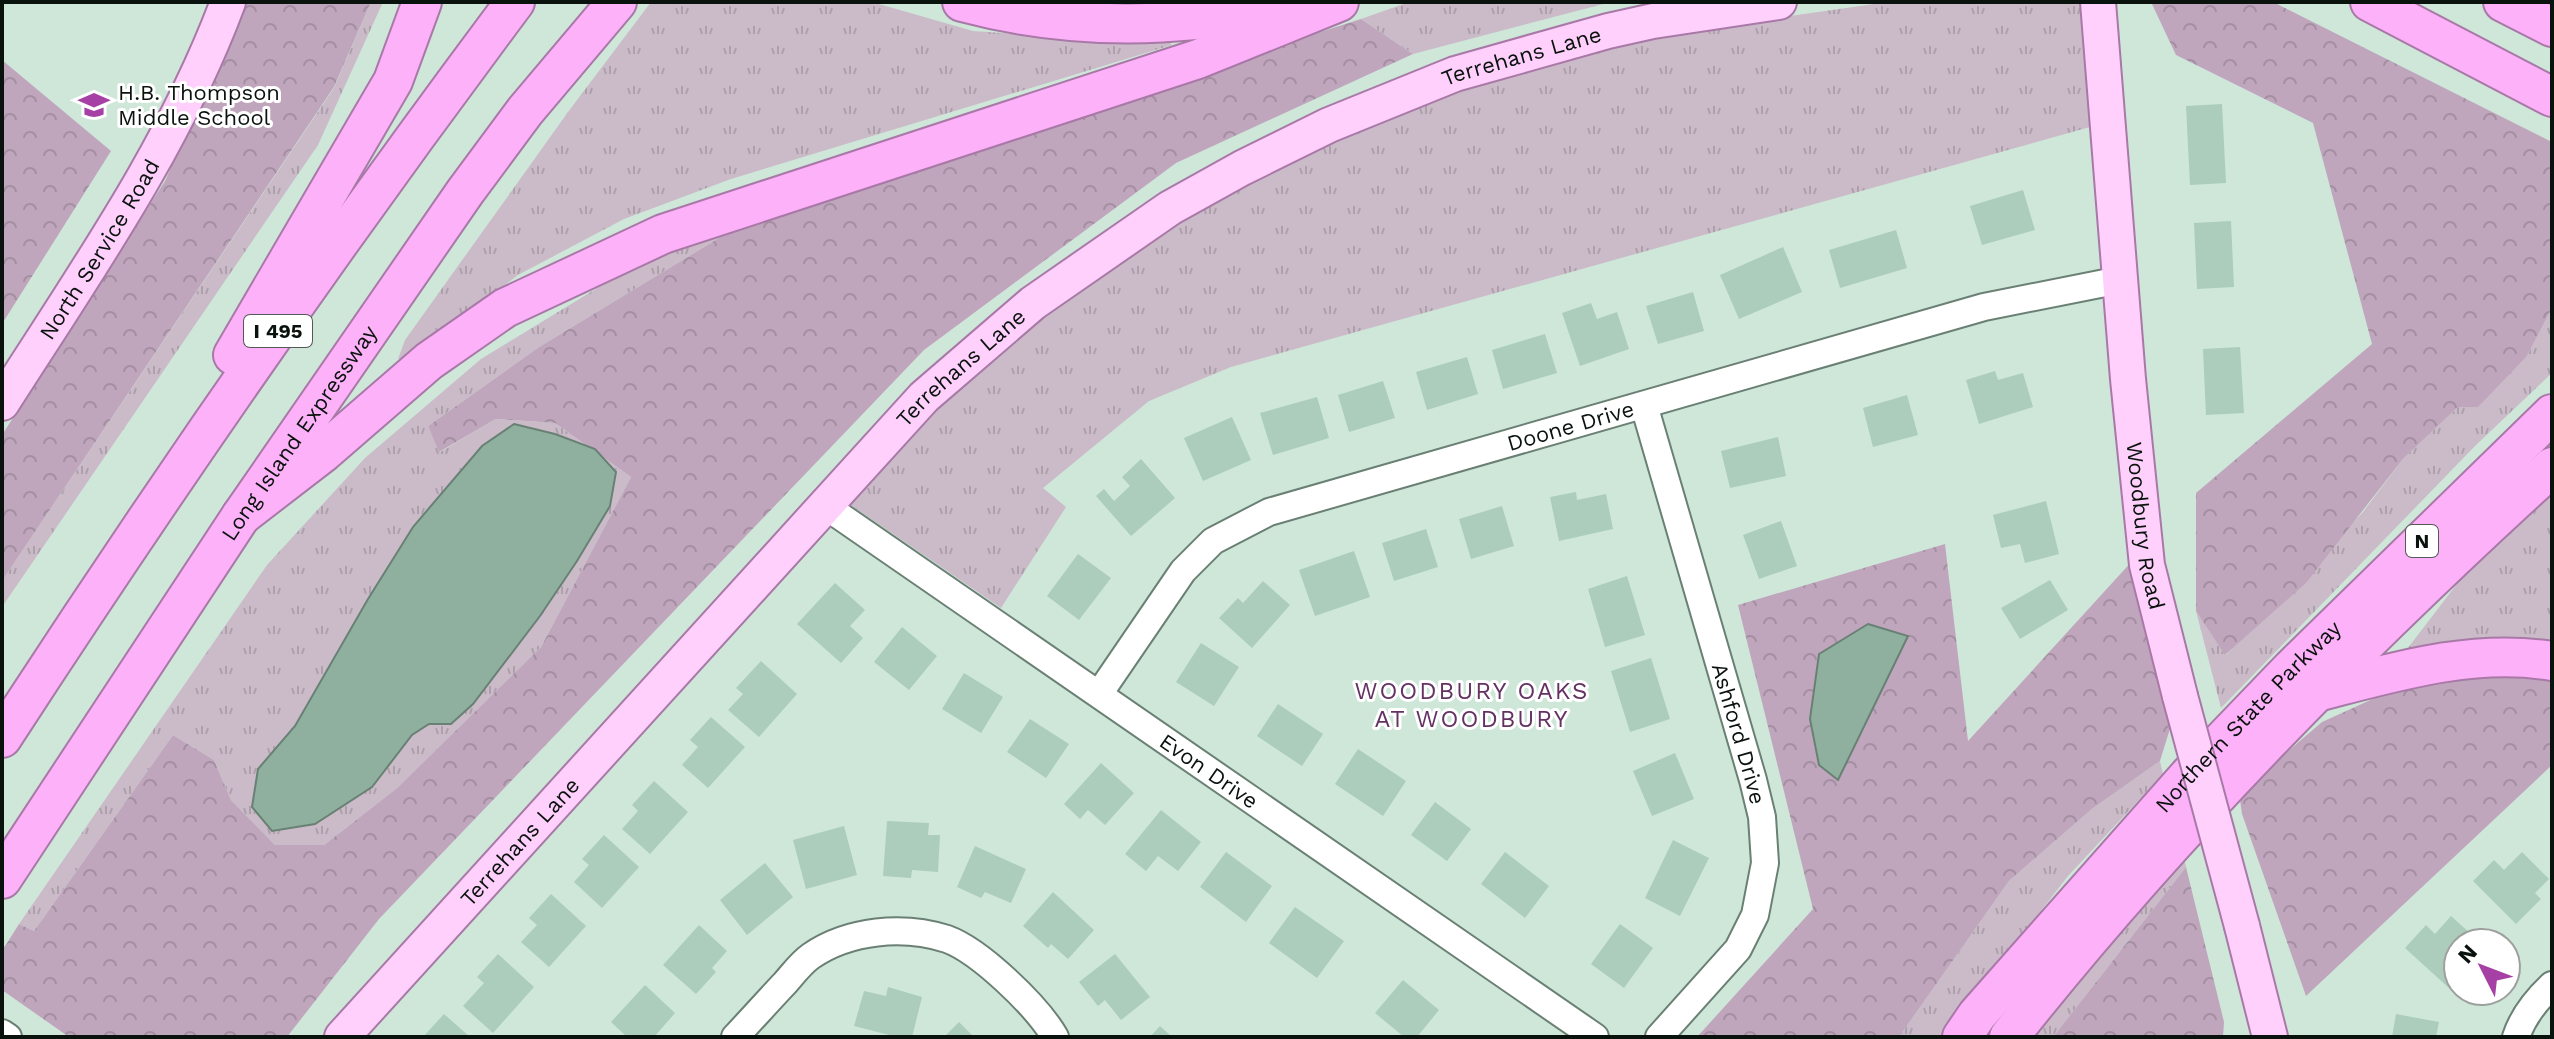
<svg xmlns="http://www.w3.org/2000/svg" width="2554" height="1039" viewBox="0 0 2554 1039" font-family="'Work Sans',sans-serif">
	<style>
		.grass { fill: url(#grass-tufts) }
		.forest { fill: url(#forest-crowns) }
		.water { fill: #90b09f; stroke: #688174; stroke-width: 2 }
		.building { fill: #accdbb }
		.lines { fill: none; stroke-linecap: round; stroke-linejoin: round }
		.minor-casing { stroke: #6a8074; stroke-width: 30 }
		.major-casing { stroke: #a879a7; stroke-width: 38 }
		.highway-casing { stroke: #a879a7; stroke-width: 42 }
		.minor { stroke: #fff; stroke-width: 26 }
		.major { stroke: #fed0fb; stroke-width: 34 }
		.highway { stroke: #fdb1f9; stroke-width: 38 }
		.major-bridge-casing { stroke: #a879a7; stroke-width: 38; stroke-linecap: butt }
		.major-bridge { stroke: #fed0fb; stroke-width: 34 }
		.labels { text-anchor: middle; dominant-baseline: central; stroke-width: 6; stroke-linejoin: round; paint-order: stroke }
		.shield { fill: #fff; stroke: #545956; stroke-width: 2 }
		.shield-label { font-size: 20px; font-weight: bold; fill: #0a120e }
		.street-label { font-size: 22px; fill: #0a120e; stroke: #fff }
		.poi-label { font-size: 22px; fill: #0a120e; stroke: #fff; text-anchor: start }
		.neighbourhood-label { font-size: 24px; letter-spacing: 2px; fill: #643162; stroke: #fff }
	</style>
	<defs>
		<pattern id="grass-tufts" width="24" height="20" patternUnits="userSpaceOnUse" patternTransform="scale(2)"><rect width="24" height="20" fill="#cbbbc9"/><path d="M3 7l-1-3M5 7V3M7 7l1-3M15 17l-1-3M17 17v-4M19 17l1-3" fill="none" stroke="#ada0ab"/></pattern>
		<pattern id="forest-crowns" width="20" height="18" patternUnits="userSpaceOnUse" patternTransform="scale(2)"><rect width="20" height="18" fill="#c0a6bd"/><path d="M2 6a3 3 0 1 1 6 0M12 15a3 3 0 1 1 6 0" fill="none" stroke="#a48ea1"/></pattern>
	</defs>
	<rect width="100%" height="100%" fill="#cee7d9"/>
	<!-- grass -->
	<path class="grass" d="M371,2H383L318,145L2,607V581L334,88Z
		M651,2H872L973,31L1076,38L1168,40L1172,45L731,179L624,219L518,275L412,356L398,359L405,340L568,112Z
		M1409,2H1611L1413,54L1361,19Z
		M1888,2H2098L2108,122L1231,367L1149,401L1043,488L1066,507L1001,608L845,501L929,405L1040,311L1170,221L1457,80L1630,39Z
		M742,224L539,347L428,426L440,452L496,419L555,423L631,477L541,647L397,788L324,845H275L231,800L214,760L173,735L34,931L19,924L267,565L365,458L481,359L630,268Z
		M2552,308V373L2476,445L2221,708L2196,611L2226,655L2363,512L2403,459L2458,407L2527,356Z
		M2552,493V646L2404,653L2463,576Z
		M2160,761L2163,774L2068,876L1943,1037H1899L2009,881L2092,809Z
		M2183,854L2186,867L2053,1037H2024Z"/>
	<!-- forest -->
	<path class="forest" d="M244,2H371L334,87L2,581V435L165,181Z
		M2151,2H2273L2552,142V308L2527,356L2478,407H2458L2403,459L2306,583L2225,655L2196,611V493L2372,344L2313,123L2176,55Z
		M1361,19L1413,54L1176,163L924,350L379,919L287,1037H69L2,990V951L19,924L34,931L173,735L214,760L231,800L275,845H324L397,788L541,647L631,477L555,423L496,419L439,452L428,426L539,347L742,224L1057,126L1148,87Z
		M2,60L111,151L2,324Z
		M1945,544L1968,741L2145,547L2180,696L2160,761L2092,809L2009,881L1899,1037H1697L1813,909L1738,605Z
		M2498,672L2552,679V765L2306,996L2242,814L2239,793L2322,722L2399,687Z
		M2186,867L2224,1022L2223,1037H2053Z"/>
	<!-- water -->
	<path class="water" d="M514,424L555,434L595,449L616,472L610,506L577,561L540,616L473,704L451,724H429L412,735L372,787L315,824L272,831L252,807L258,769L295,726L368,599L413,527L482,446Z
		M1868,624L1908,636L1838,780L1819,765L1810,719L1819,654Z"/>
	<!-- building -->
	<path class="building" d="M2222,104L2226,183L2190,185L2186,106Z
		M2023,190L2035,230L1982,245L1970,206Z
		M2231,221L2234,287L2197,289L2194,223Z
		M1896,230L1907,268L1840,288L1829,250Z
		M1783,247L1802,292L1739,319L1720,275Z
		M1693,292L1704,331L1658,344L1646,306Z
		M1591,303L1597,319L1617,312L1629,349L1580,366L1562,313Z
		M1545,334L1557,373L1503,389L1492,350Z
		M2240,347L2244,413L2206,415L2203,349Z
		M1467,357L1478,394L1427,410L1416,372Z
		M1995,371L1998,380L2023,373L2033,407L1979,424L1966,380Z
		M1383,381L1395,418L1349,432L1338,395Z
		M1907,395L1918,435L1873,447L1863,408Z
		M1317,397L1329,438L1273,455L1260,413Z
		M1232,417L1251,460L1203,481L1184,438Z
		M1778,437L1786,476L1730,488L1721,451Z
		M1141,459L1175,498L1131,536L1096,496L1104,489L1114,501L1130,486L1122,477Z
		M1576,492L1577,500L1606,494L1613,529L1559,541L1550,497Z
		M2046,501L2059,554L2025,563L2020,544L2001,548L1993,515Z
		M1502,506L1514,546L1471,559L1459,519Z
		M1781,521L1797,566L1759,579L1743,535Z
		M1426,529L1438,567L1394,581L1382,543Z
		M1354,551L1370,597L1315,616L1299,570Z
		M1078,554L1111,578L1079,620L1047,596Z
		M1627,576L1645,635L1605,647L1588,589Z
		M2050,580L2068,610L2020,639L2001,608Z
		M1263,581L1290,605L1252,648L1219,618L1238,598L1243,603Z
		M835,583L865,610L850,626L863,638L841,663L797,624Z
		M902,627L937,656L909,690L874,662Z
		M1201,643L1239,667L1214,706L1176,682Z
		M1651,658L1670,719L1630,732L1611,671Z
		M761,661L797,694L759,737L728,710L743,694L736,688Z
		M964,673L1003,697L981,733L942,709Z
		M1278,704L1323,734L1302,766L1257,736Z
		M711,717L745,747L708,788L682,765L698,747L690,740Z
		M1030,719L1069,744L1046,778L1007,752Z
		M1358,749L1406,781L1383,816L1335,784Z
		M1675,753L1694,799L1652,816L1633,771Z
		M1101,763L1134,793L1105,825L1088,810L1080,819L1064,804Z
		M654,781L688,812L650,854L622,829L638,811L632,805Z
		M1435,802L1471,829L1447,861L1411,835Z
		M1161,810L1201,842L1178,871L1158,856L1146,871L1125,854Z
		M887,821L929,823L928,835H940L938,872L912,870L911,878L883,876Z
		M844,826L857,875L806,889L793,840Z
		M604,835L639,867L602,908L574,882L589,865L582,859Z
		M1673,840L1709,858L1680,916L1645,898Z
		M975,846L1026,869L1011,903L985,892L981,898L957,887Z
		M1226,852L1272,886L1246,922L1200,887Z
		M1505,852L1549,886L1525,918L1481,884Z
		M2522,852L2549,879L2535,893L2541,899L2516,924L2473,881L2494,860L2504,870Z
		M765,863L793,897L747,935L720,900Z
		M1053,892L1094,930L1068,959L1051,944L1048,948L1023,926Z
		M551,894L586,926L549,967L521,942L537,925L529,918Z
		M1295,907L1344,941L1317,978L1269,943Z
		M2451,916L2481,943H2458V980L2450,989L2405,948L2426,925L2435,934Z
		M1620,924L1653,948L1624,988L1591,964Z
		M699,925L727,951L712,968L716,972L696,994L663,965Z
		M498,954L534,987L493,1033L463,1006L484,983L477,977Z
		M1115,954L1150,997L1121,1020L1105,1000L1098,1006L1079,982Z
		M1403,980L1439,1010L1417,1037H1404L1375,1013Z
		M645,985L675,1013L654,1037H627L611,1022Z
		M888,987L922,997L912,1037H897L854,1026L864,991L886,996Z
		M444,1014L470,1037H423Z
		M2396,1014L2439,1022L2436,1037H2392Z
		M959,1022L974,1037H944Z
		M1160,1026L1172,1037H1150Z"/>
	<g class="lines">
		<!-- minor casing -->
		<g class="minor-casing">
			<g id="minor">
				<path id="s1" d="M1644,405L1753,780L1762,817L1765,863L1755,915L1738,949L1659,1037"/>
				<path id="s2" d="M824,505L1595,1037"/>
				<path id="s3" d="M1099,694L1183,571L1213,541L1269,512L1984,307L2120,280"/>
				<path d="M2,1033L8,1037"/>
				<path d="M735,1037C752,1019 768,1001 785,983C793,974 801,963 811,956C849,930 903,925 947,939C980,951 1037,1006 1055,1037"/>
				<path d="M2516,1037C2523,1016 2536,1000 2552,985"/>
			</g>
		</g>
		<!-- major casing -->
		<g class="major-casing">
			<g id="major">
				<path id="s4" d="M2098,2L2128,379L2147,565L2180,696"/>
				<path id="s5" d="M2,403C85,273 174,147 228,2"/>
				<path d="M2242,926L2270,1037"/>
				<path id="s6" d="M342,1037L924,397L1033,303L1170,208L1242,168L1329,125L1455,74L1608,31L1653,21L1779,2"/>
			</g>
		</g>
		<!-- highway casing -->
		<g class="highway-casing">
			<g id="highway">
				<path d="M962,2C1067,30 1175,29 1280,7"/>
				<path d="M2370,2L2552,97"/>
				<path d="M2503,2L2552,27"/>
				<path d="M233,355L393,81L422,2"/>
				<path d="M241,516L324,452L429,361L505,308L663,234L1198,59L1339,2"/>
				<path d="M2317,692C2394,672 2472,648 2552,661"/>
				<path d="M2,738C165,487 336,241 515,2"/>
				<path id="s7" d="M2,879L241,516L465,192L525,111L617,2"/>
				<path id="s8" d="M1962,1037L1977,1015L2191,773L2292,668L2552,414"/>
				<path d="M2009,1037C2172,831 2358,644 2552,467"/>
			</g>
		</g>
		<!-- minor -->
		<use href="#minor" class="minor"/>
		<!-- major -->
		<use href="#major" class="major"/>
		<!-- highway -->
		<use href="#highway" class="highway"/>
		<!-- major-bridge casing -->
		<g class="major-bridge-casing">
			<path id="major-bridge" d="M2180,696L2242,926"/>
		</g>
		<!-- major-bridge -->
		<use href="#major-bridge" class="major-bridge"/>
	</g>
	<!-- icons -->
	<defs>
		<g id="school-bare" transform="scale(2.4)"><path d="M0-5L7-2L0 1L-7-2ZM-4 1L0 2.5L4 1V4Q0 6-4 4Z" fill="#a640a4" stroke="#fff" stroke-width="2.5" paint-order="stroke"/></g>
	</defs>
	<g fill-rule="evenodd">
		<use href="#school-bare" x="94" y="105"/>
	</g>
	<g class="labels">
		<!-- shield labels -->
		<g class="shield">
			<rect x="244" y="315" width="68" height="32" rx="6"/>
			<rect x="2406" y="525" width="32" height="32" rx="6"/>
		</g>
		<g class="shield-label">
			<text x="278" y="331">I 495</text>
			<text x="2422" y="541">N</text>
		</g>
		<!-- street labels -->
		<g class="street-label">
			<text stroke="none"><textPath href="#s6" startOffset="1560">Terrehans Lane</textPath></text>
			<text stroke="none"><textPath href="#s5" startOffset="182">North Service Road</textPath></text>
			<text stroke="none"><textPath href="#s6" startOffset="912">Terrehans Lane</textPath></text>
			<text stroke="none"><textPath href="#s3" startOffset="568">Doone Drive</textPath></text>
			<text stroke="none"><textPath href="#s7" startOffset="536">Long Island Expressway</textPath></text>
			<text stroke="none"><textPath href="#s4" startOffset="526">Woodbury Road</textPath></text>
			<text stroke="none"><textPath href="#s8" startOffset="430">Northern State Parkway</textPath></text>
			<text stroke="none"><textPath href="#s1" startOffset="342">Ashford Drive</textPath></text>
			<text stroke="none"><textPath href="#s2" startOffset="468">Evon Drive</textPath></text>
			<text stroke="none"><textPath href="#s6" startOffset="264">Terrehans Lane</textPath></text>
		</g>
		<!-- poi labels -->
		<g class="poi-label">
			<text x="118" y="92">H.B. Thompson<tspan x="118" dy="25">Middle School</tspan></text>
		</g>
		<!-- neighbourhood labels -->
		<g class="neighbourhood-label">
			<text x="1472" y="691">WOODBURY OAKS<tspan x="1472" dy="28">AT WOODBURY</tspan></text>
		</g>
	</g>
	<!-- border -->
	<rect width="2554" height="1039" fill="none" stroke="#0a120e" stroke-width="8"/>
	<!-- north arrow -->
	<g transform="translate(2482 967) rotate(312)"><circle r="38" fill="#ffffff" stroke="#9da09f" stroke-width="2"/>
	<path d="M0-6L14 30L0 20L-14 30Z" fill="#a640a4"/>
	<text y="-12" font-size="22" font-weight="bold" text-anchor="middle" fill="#0a120e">N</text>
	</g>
</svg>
